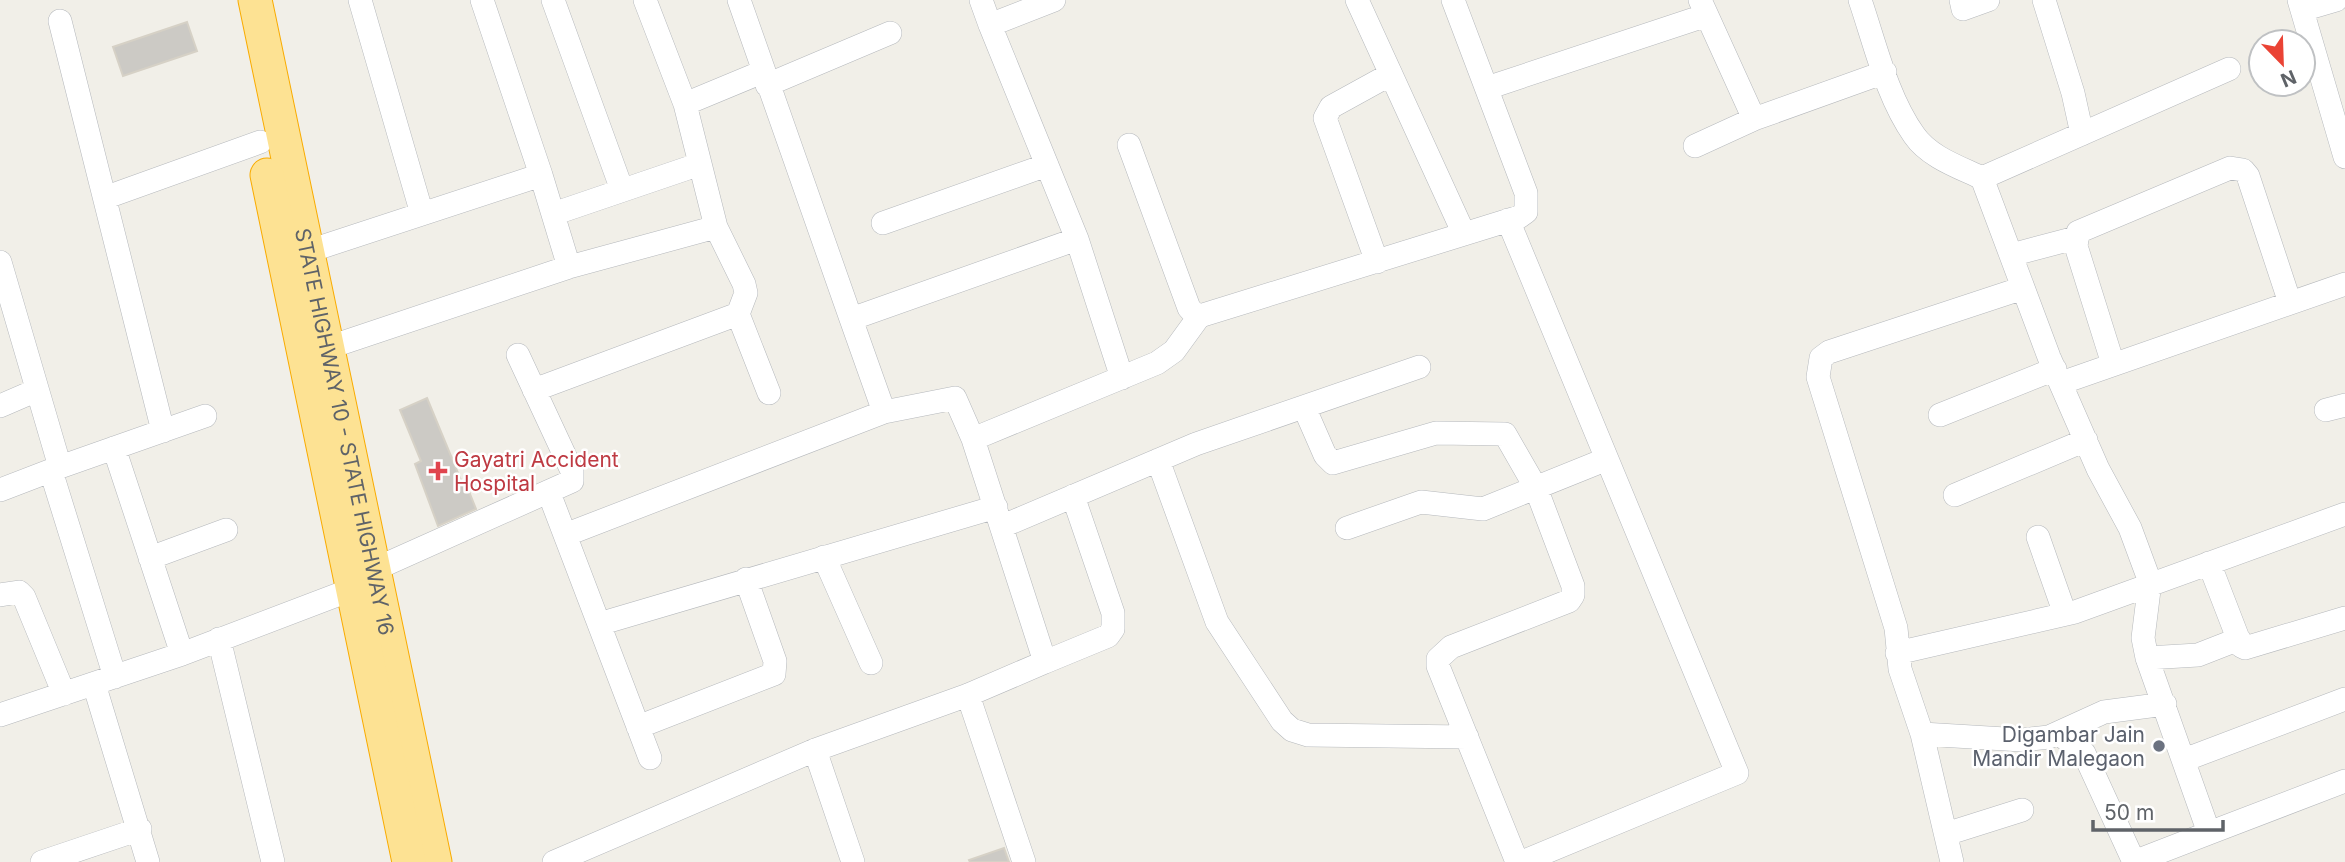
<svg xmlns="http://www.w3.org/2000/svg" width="2345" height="862" viewBox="0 0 2345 862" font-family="Inter,sans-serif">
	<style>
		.building { fill: #cccac5; stroke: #d6d1c6; stroke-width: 2 }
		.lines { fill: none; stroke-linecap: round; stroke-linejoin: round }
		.minor-casing { stroke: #b5b8bc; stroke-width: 24 }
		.highway-casing { stroke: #f9ab00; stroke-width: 35 }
		.minor { stroke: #fff; stroke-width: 23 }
		.highway { stroke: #fde293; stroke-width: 33 }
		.health-dot { fill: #e0444e; stroke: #fff; stroke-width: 2.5 }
		.worship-dot { fill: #6b7280; stroke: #fff; stroke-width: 2.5 }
		.labels { text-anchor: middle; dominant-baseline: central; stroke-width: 5; stroke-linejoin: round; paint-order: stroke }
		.street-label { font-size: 21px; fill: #5f6368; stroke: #fff }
		.health-label { font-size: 21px; fill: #be3a42; stroke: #fff; text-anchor: start }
		.worship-label { font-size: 21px; fill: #5b616d; stroke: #fff; text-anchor: end }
	</style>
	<rect width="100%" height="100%" fill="#f1efe8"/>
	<!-- building -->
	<path class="building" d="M187,22L197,51L123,76L113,47Z
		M427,398L465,490L468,489L476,509L438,526L415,464L421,461L400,410Z
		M1004,848L1009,862H970L969,860Z"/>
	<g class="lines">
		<!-- minor casing -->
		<g class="minor-casing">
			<path id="minor" d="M360,0L422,214
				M553,0L622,190
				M645,0L685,104
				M739,0L851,319L1077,239L990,25L1054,0
				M981,0L990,25
				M1357,0L1464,234
				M1700,0L1754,119
				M1860,0C1875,44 1887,97 1914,135C1929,157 1959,167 1982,178L2049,357L2098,469L2130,528L2150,582L2143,638L2147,658L2209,833L2134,862
				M1961,0L1963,9L1988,0
				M2044,0L2073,93L2082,134
				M2299,0L2345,157
				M2302,10L2336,0
				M60,21L163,431
				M767,85L890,33
				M1487,88L1704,16
				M1129,145L1189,308L1198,318
				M1695,146L1754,119L1885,72
				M541,175L569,267L716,227L685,104L762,72
				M1982,178L2229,69
				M107,197L260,142
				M553,214L700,164
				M1508,220L1737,773L1522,862
				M883,223L1047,165
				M1077,239L1122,378
				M2011,255L2075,238
				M294,256L541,175L482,0
				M0,262L60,467L0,490
				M1377,262L1325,118L1331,107L1391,74
				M2023,288L1829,352L1821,358L1818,377L1896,628L1900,669L1922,734L2022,740L2049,737L2104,712L2165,704
				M738,314L769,393
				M327,348L569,267
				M2113,364L2076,246L2078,232L2230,168L2243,170L2248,176L2290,303
				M2061,383L2345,284
				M534,390L738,314L746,293L744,284L716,227
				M0,406L37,390
				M1304,407L1325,455L1333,463L1436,433L1505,434L1536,488L1573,586V595L1569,601L1451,647L1438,659V666L1517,862
				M2326,410L2345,405
				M1940,415L2055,369
				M973,439L1157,363L1174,351L1198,318L1203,315L1519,217L1526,212V193L1453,0
				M114,448L182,654
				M1158,460L1217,622L1282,721L1292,730L1308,735L1467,737
				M60,467L205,416
				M51,471L115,677
				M549,493L650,758
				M1955,495L2086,440
				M1003,526L1196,444L1419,367
				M1347,528L1421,502L1483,509L1607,459
				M565,535L884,412
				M2038,537L2065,614
				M824,557L871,663
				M150,558L226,530
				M2209,563L2241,646L2245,648L2345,618
				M373,570L572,481V471L518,355
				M0,595L19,592L24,597L64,694
				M599,624L996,507
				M219,639L273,862
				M1897,653L2075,612L2345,514
				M2147,658L2198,655L2239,639
				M1045,662L1108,636L1113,629V613L1073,496
				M94,684L148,862
				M968,695L1024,862
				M0,715L182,654L366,584
				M638,727L774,674L775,661L746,579
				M2058,733L2084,753L2134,862
				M1922,734L1952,862
				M815,750L853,862
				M2184,760L2345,699
				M2209,833L2345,781
				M1946,834L2022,810
				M42,862L140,829
				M554,862L815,750L968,695L1045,662L973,439L955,398L884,412L851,319"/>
		</g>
		<!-- highway casing -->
		<g class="highway-casing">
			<g id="highway">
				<path id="s1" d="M255,0L435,862"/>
				<path d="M267,175L409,862"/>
			</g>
		</g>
		<!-- minor -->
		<use href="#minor" class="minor"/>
		<!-- highway -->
		<use href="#highway" class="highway"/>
	</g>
	<!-- markers -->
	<path class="health-dot" d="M434.5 460.5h7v7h7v7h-7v7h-7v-7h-7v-7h7z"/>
	<circle class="worship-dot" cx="2159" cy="746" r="7"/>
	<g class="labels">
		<!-- street labels -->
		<g class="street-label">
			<text stroke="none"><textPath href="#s1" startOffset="441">STATE HIGHWAY 10 - STATE HIGHWAY 16</textPath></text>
		</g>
		<!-- health labels -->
		<g class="health-label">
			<text x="454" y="459">Gayatri Accident<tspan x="454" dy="24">Hospital</tspan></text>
		</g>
		<!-- worship labels -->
		<g class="worship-label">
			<text x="2145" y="734">Digambar Jain<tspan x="2145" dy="24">Mandir Malegaon</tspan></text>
		</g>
	</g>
	<!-- north arrow -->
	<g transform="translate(2282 63) rotate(157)"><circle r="33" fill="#ffffff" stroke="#bfc1c3" stroke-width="2"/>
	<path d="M0-5L12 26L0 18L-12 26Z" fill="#ea4335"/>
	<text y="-10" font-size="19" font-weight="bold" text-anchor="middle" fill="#5f6368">N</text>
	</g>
	<!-- scale -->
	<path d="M2093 820v10h130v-10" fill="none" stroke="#5f6368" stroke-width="3.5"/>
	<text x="2104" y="820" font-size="21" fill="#5f6368" stroke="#ffffff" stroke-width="5" paint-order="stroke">50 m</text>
</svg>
